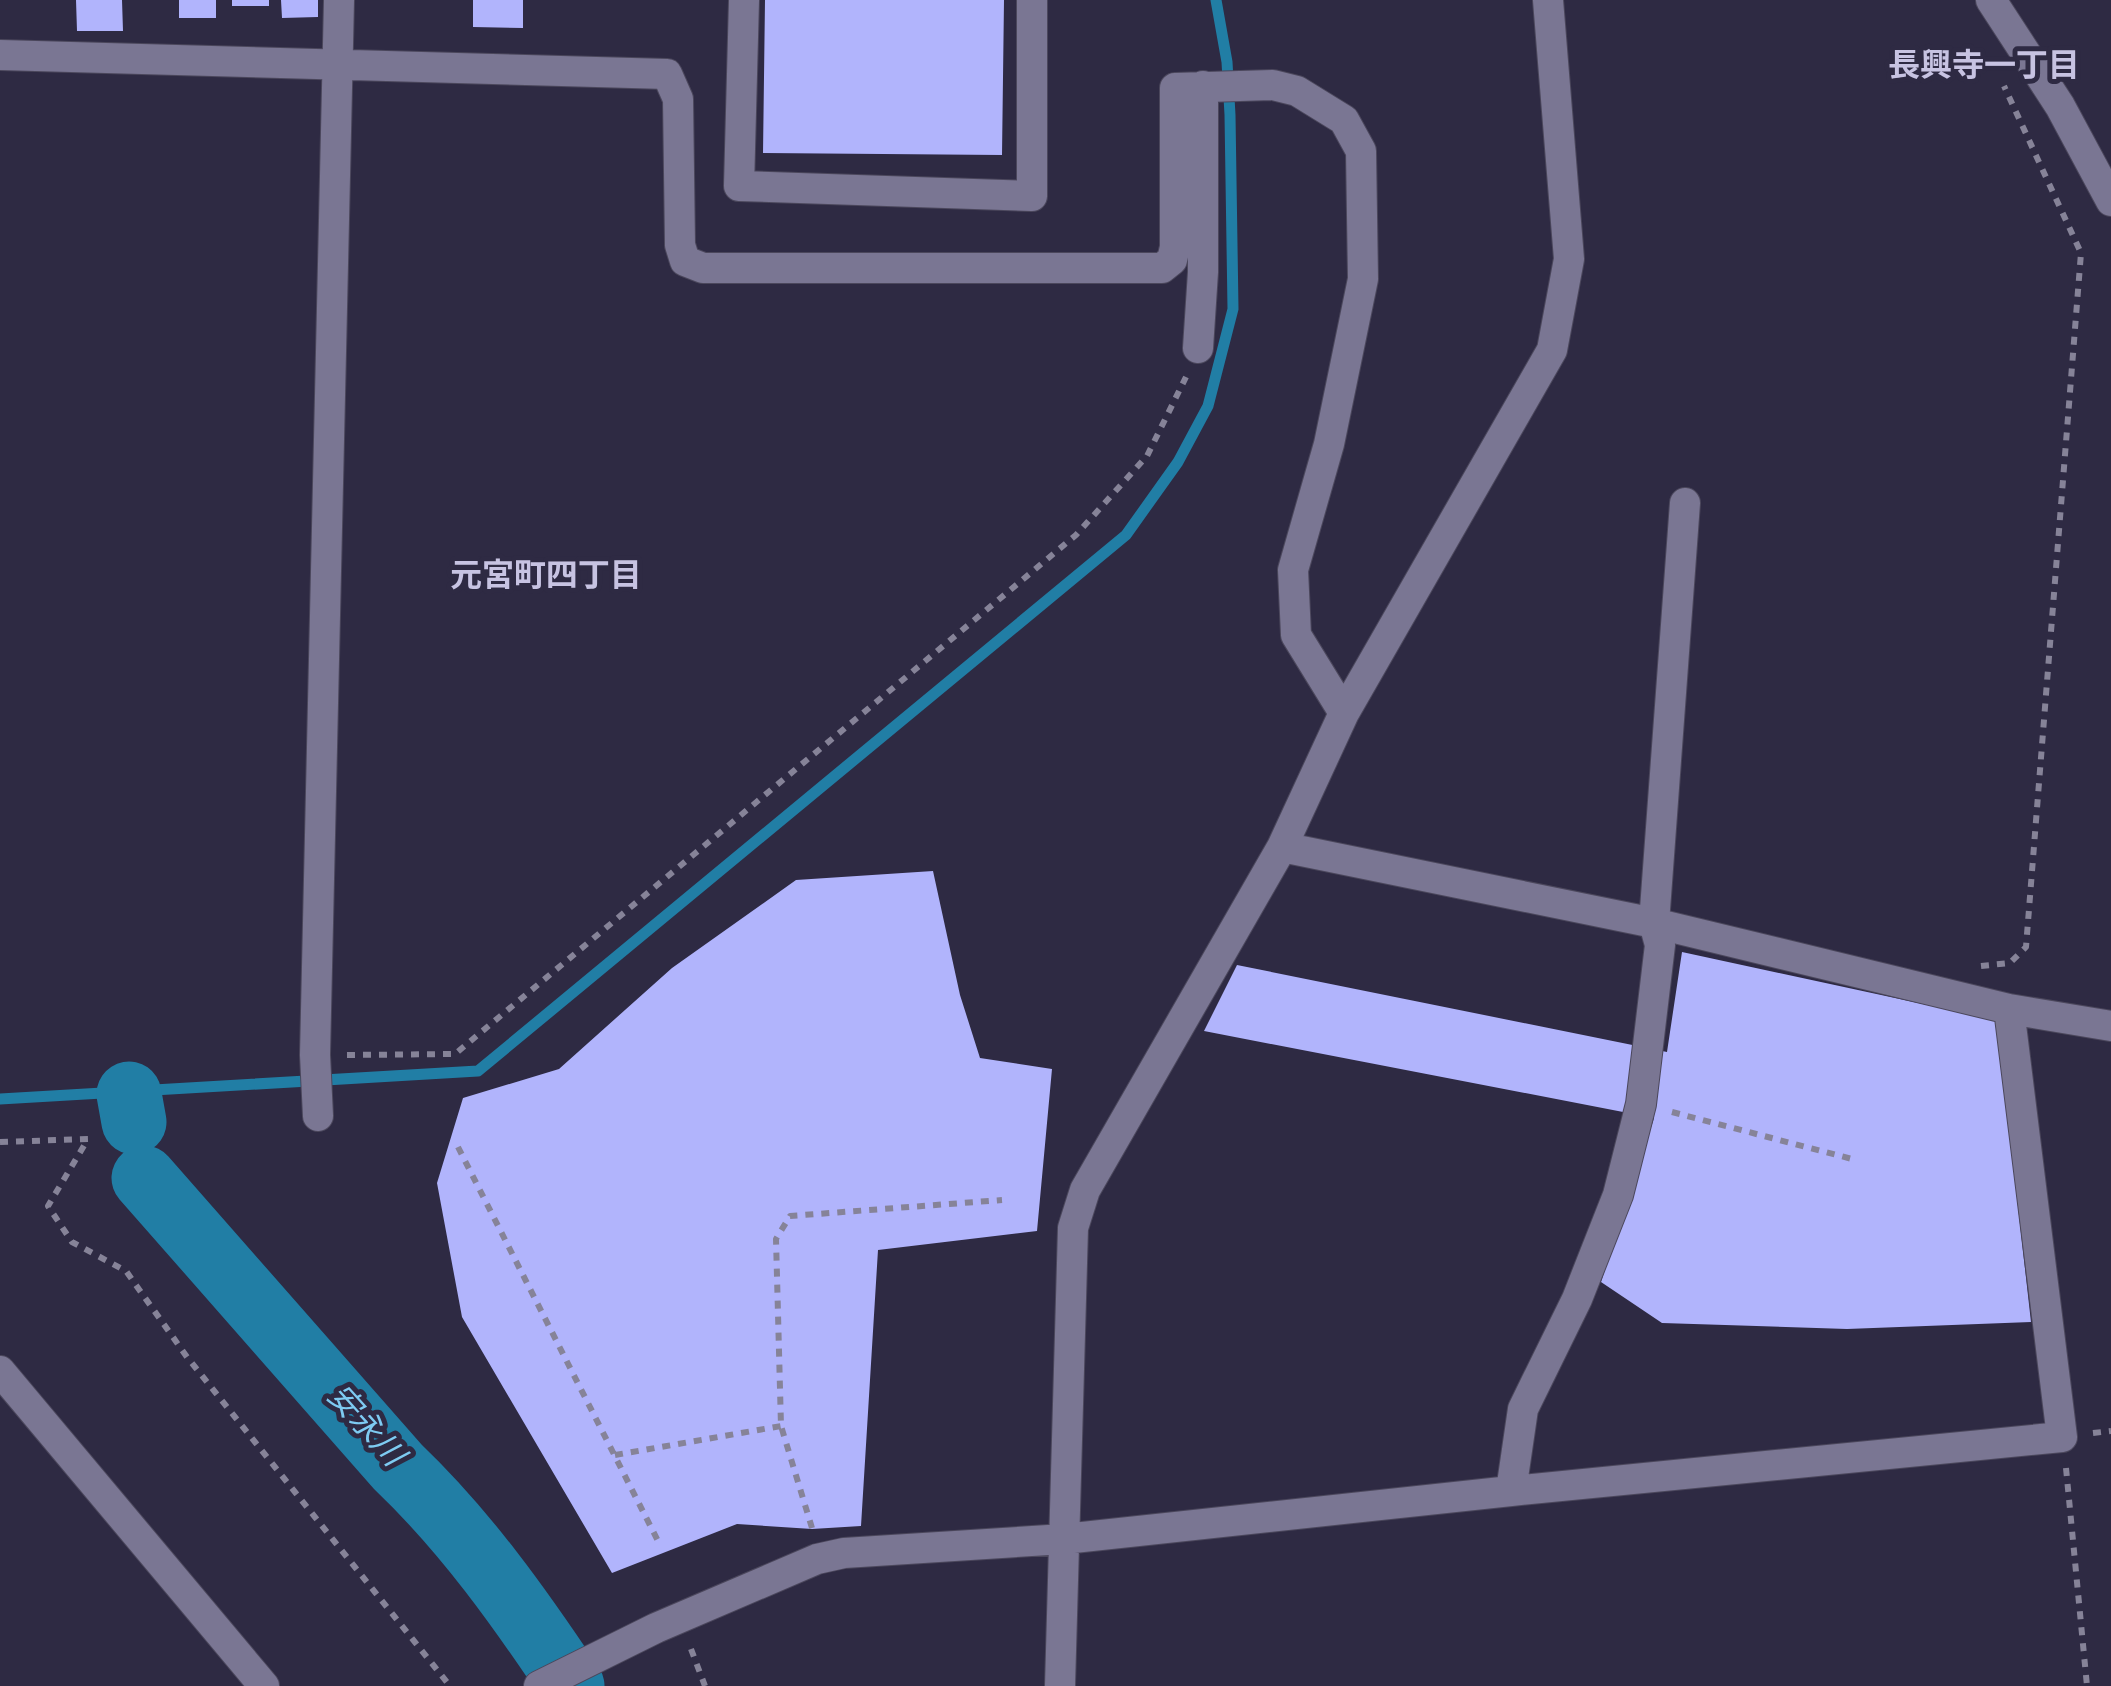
<svg xmlns="http://www.w3.org/2000/svg" width="2111" height="1686" viewBox="0 0 2111 1686" font-family="Karla,'Noto Sans JP',sans-serif">
	<style>
		.lines { fill: none; stroke-linecap: round; stroke-linejoin: round }
		.stream { stroke: #217ea5; stroke-width: 11 }
		.river { stroke: #217ea5; stroke-width: 65 }
		.building { fill: #b1b4fc }
		.minor-casing { stroke: #4b475c; stroke-width: 32 }
		.path { stroke: #868398; stroke-width: 6; stroke-dasharray: 8 8; stroke-linecap: butt }
		.minor { stroke: #7a7693; stroke-width: 30 }
		.labels { text-anchor: middle; dominant-baseline: central; stroke-width: 10; stroke-linejoin: round; paint-order: stroke }
		.neighbourhood-label { font-size: 32px; font-weight: bold; fill: #c7c3e2; stroke: #2e2a43 }
		.water-label { font-size: 32px; font-style: italic; fill: #7ecbf2; stroke: #2e2a43 }
	</style>
	<rect width="100%" height="100%" fill="#2e2a43"/>
	<g class="lines">
		<!-- stream -->
		<path class="stream" d="M0,1099L478,1071L1126,535L1178,462L1208,406L1233,309L1230,115L1227,62L1216,0"/>
		<!-- river -->
		<path class="river" d="M129,1094L134,1122
			M144,1178L398,1467C466,1532 520,1608 572,1686"/>
	</g>
	<!-- building -->
	<path class="building" d="M76,0H122L123,31H77Z
		M179,0H216V18H179Z
		M232,0H269V6H232Z
		M281,0H318V17L282,18Z
		M473,0H523V28L473,27Z
		M765,0H1004L1002,155L763,153Z
		M933,871L960,995L980,1058L1052,1069L1037,1231L878,1250L861,1526L812,1529L737,1524L612,1573L462,1317L437,1183L463,1098L559,1069L672,968L796,880Z
		M1682,952L1997,1020L2031,1322L1847,1329L1662,1323L1601,1282L1654,1118L1204,1031L1237,965L1667,1052Z"/>
	<g class="lines">
		<!-- minor casing -->
		<g class="minor-casing">
			<path id="minor" d="M744,0L739,186L1032,196V0
				M1991,0L2060,106L2111,201
				M0,55L667,74L678,99L680,245L685,261L703,268H1162L1172,260L1175,247V88L1273,85L1297,91L1344,120L1361,151L1363,279L1329,444L1293,570L1296,635L1344,713
				M1198,348L1203,272V86
				M1282,847L1654,923L2009,1009L2111,1026
				M318,1116L315,1055L339,0
				M0,1371L264,1686
				M1511,1491L1523,1409L1577,1299L1618,1195L1641,1104L1660,945L1654,923L1685,503
				M539,1686L656,1628L817,1559L844,1553L1064,1539L1511,1491L2062,1437L2009,1009
				M1060,1686L1073,1228L1085,1190L1282,847L1344,713L1552,350L1569,259L1548,0"/>
		</g>
		<!-- path -->
		<path class="path" d="M1981,966L2010,963L2026,947L2081,253L2004,86
			M347,1055L455,1054L1076,535L1147,456L1186,377
			M1672,1112L1852,1159
			M0,1142L88,1139L48,1206L72,1242L126,1271L187,1357L450,1686
			M458,1147L658,1541
			M2093,1433L2111,1431
			M615,1455L781,1426
			M2066,1468L2087,1686
			M812,1528L781,1426L776,1239L790,1216L1002,1200
			M691,1649L705,1686"/>
		<!-- minor -->
		<use href="#minor" class="minor"/>
	</g>
	<g class="labels">
		<!-- neighbourhood labels -->
		<g class="neighbourhood-label">
			<text x="1984" y="65">長興寺一丁目</text>
			<text x="546" y="575">元宮町四丁目</text>
		</g>
		<!-- water labels -->
		<g class="water-label">
			<text transform="translate(366 1425) rotate(48)">安永川</text>
		</g>
	</g>
</svg>
